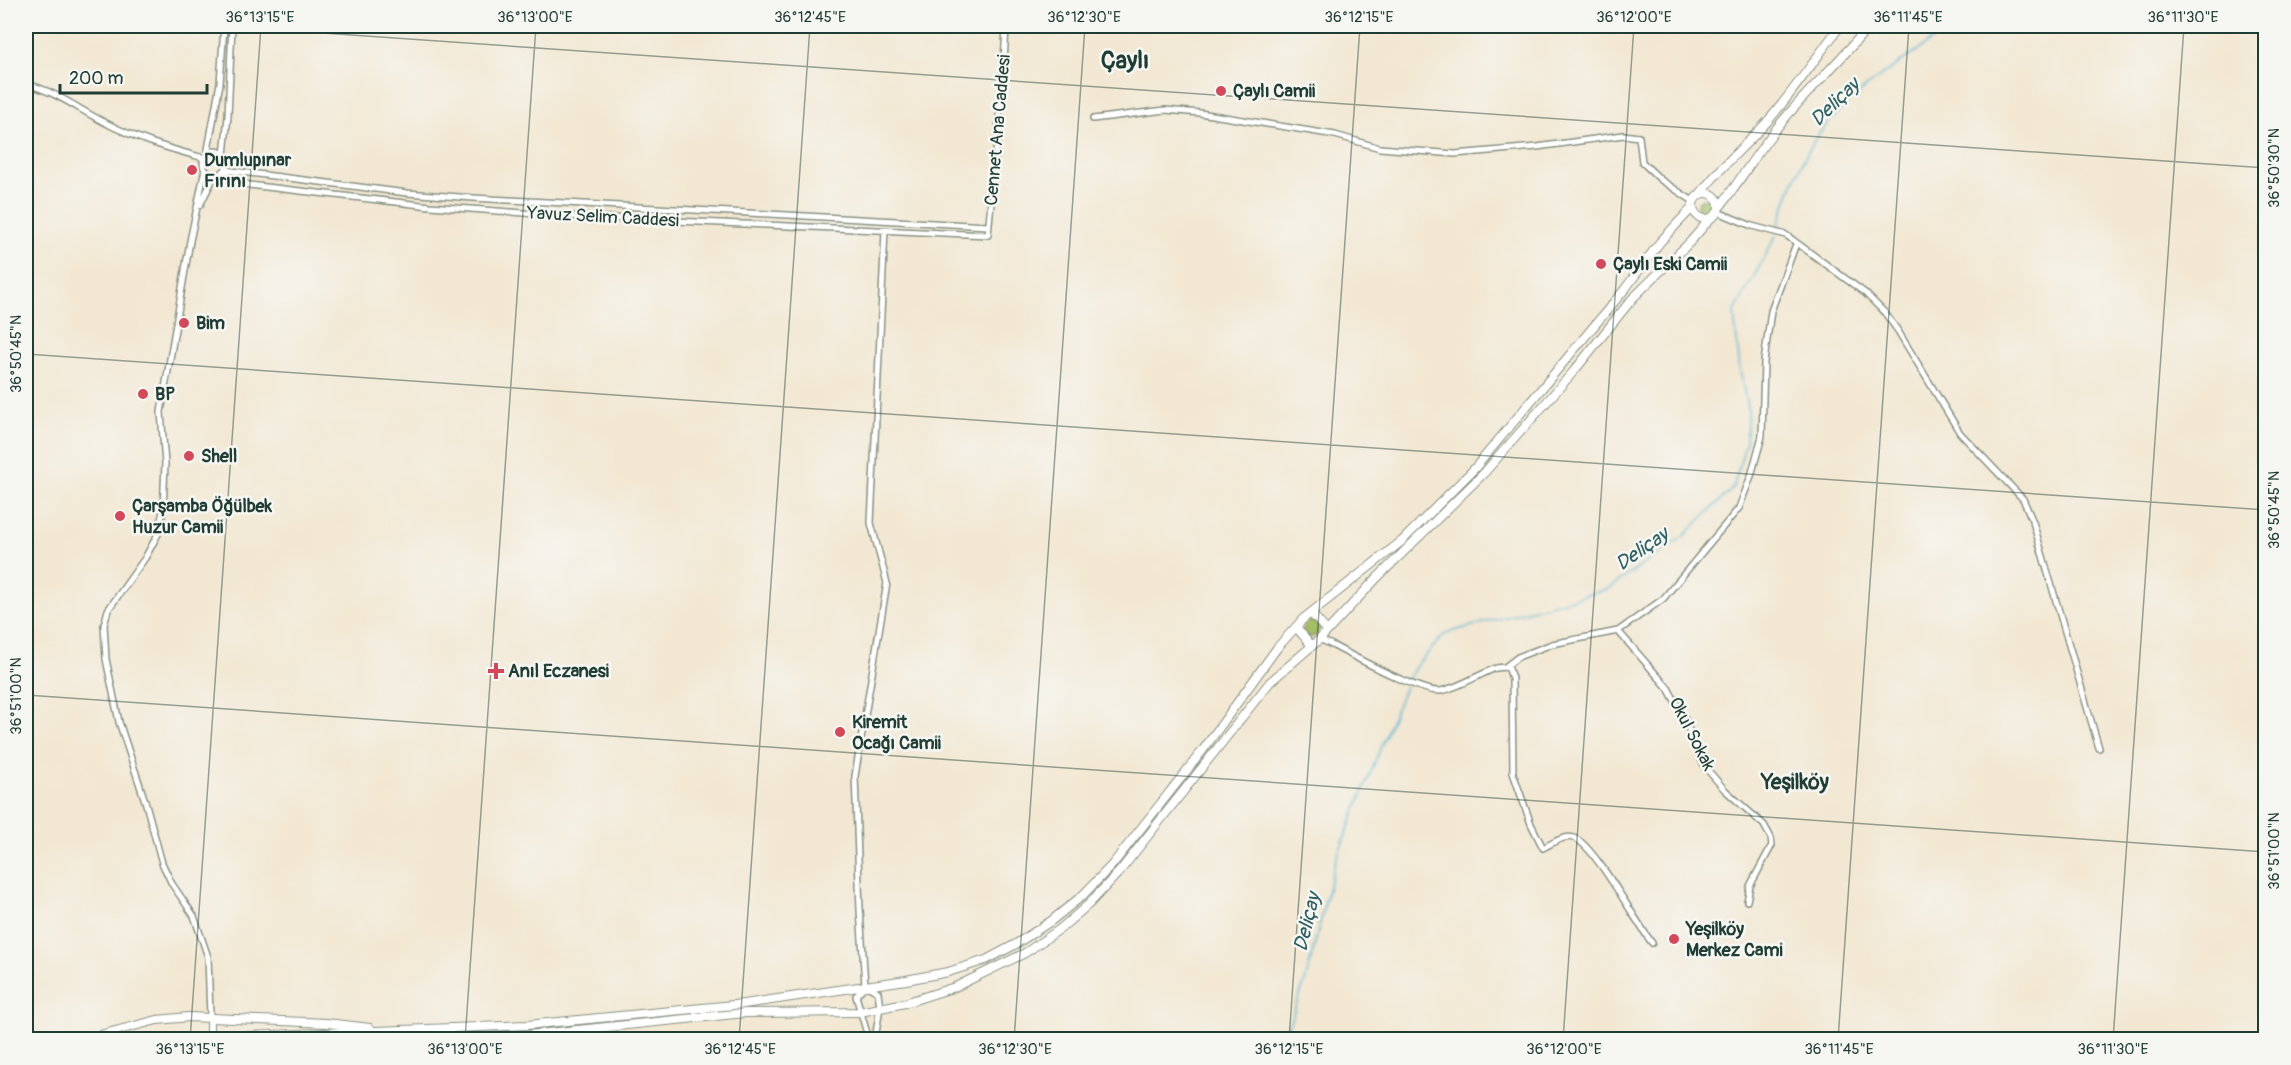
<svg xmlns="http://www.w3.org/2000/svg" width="2291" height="1065" viewBox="0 0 2291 1065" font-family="Pangolin,sans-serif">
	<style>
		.green { fill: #a5bf65; stroke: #627e4c; stroke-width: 1.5 }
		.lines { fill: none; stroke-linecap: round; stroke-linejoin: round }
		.stream { stroke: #51b2d0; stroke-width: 1.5 }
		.minor-casing { stroke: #889283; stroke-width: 8 }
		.major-casing { stroke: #889283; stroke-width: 8 }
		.highway-casing { stroke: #889283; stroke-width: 10 }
		.minor { stroke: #fff; stroke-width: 5 }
		.major { stroke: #fff; stroke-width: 6 }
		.highway { stroke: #fff; stroke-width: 8 }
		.highway-bridge-casing { stroke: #889283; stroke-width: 10; stroke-linecap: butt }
		.highway-bridge { stroke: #fff; stroke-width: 8 }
		.ticks { fill: none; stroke: #1f3d34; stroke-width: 1.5; stroke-opacity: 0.45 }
		.poi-dot { fill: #d1495b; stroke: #f6f6f2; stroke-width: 2 }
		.labels { text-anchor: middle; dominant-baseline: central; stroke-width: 5; stroke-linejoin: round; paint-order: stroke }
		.poi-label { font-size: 18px; font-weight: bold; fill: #1f3d34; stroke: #f6f6f2; text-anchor: start }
		.street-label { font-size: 18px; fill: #1f3d34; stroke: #f6f6f2 }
		.water-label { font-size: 20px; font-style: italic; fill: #2e6063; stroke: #f6f6f2 }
		.quarter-label { font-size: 21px; font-weight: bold; fill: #1f3d34; stroke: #f6f6f2 }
		.district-label { font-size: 24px; font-weight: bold; fill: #1f3d34; stroke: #f6f6f2 }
		.neatline { fill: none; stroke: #1f3d34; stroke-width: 2 }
		.ticks-label { font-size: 15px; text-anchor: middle; fill: #1f3d34 }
	</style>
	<rect width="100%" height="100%" fill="#f6f6f2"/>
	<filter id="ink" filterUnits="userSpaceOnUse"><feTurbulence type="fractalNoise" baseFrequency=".0167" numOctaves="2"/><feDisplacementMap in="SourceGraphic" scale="12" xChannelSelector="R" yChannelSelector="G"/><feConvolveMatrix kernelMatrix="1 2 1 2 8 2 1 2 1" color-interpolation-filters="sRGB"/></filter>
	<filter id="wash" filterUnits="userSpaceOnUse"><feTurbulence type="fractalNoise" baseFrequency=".008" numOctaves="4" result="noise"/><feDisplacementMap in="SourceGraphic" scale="24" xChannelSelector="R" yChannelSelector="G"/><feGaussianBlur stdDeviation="1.35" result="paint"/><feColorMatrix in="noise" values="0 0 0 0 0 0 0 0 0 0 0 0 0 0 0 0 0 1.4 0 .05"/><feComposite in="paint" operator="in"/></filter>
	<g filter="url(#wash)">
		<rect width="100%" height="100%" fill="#f2e7d2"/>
		<!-- green -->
		<path class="green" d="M1697 206a8 8 0 1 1 16 0a8 8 0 1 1-16 0Z
			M1303 629a8 8 0 1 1 16 0a8 8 0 1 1-16 0Z"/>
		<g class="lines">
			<!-- stream -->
			<path class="stream" d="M1777,231C1786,200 1796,171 1813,143C1842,96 1908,58 1953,26
				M1408,680L1415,667L1446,633L1608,589L1684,536L1733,488L1746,442L1748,411L1740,370L1734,313L1776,236
				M1283,1040L1306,979L1335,862L1406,684"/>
		</g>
	</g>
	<g filter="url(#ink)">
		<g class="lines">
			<!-- minor casing -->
			<g class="minor-casing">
				<path id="minor" d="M26,84C55,91 78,109 104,122C136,139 170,149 204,158
					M1093,119L1165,110L1200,113L1335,135L1380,148L1455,154L1537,147L1623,135L1639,137L1642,162L1661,180L1693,201
					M203 163a12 12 0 1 1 24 0a12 12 0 1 1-24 0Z
					M207,155L220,83L224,26
					M224,155L228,116L232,26
					M205,169L190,241L161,412L165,464L163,511L158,534L145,558L108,610L104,625L106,659L119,722L146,804L162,863L172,884L194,916L208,957L210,1017
					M225,170L407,193L473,198L988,226
					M222,173L239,182L249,185L430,206L563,216L988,235C994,165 1003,96 1006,26
					M200,205L215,175
					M1718,212L1752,226L1786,235L1865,293L1885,313L1898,331L1960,433L2023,499L2033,522L2099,748
					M1618,631L1668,688L1686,721L1694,745L1705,767L1725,790L1764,825L1771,838L1772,845L1750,886L1747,901
					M1320,639C1342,650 1419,693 1440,691C1456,689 1480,674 1496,668L1505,667L1509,669L1512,679L1513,773L1531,824L1543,848C1553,843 1564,835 1574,838C1593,843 1637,924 1652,943
					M1505,667L1518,657L1552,644L1618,631L1663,599L1739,508L1751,476L1762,436L1764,362L1771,311L1796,244
					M867,986L878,992L880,1007L875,1040
					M869,1040L856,996L865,985L860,910L855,776L887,583L871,523L885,231"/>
			</g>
			<!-- major casing -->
			<g class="major-casing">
				<path id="major" d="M210,1017V1040"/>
			</g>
			<!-- highway casing -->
			<g class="highway-casing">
				<path id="highway" d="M1693 206a13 13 0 1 1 26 0a13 13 0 1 1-26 0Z
					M1701,193C1721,166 1745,146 1767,122C1794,91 1816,58 1840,26
					M1719,208C1739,182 1756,154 1776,129C1805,92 1840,62 1869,26
					M1311,613L1327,631
					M1296,627L1312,646
					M224,1037L527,1025L744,1004L906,980L948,972L986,960L1016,944L1051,921L1082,896L1112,865L1203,750L1277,648L1303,619L1402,541L1475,468L1625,289L1660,242L1692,208
					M81,1040L157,1020L189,1017L327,1023L370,1028
					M412,1040L528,1035L745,1013L860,1012L905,1003L955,987L1025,953L1060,929L1089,904L1120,871L1270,682L1320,639L1375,580L1484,473L1574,371L1632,299L1690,242L1710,219"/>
			</g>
			<!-- minor -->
			<use href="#minor" class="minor"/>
			<!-- major -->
			<use href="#major" class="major"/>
			<!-- highway -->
			<use href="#highway" class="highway"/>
			<!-- highway-bridge casing -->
			<g class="highway-bridge-casing">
				<path id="highway-bridge" d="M197,1039L224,1037"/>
			</g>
			<!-- highway-bridge -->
			<use href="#highway-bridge" class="highway-bridge"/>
		</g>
	</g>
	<!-- ticks -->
	<path class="ticks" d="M221,26L2266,168M26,354L2266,510M26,695L2266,852M26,1037L60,1040M190,1040L261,26M465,1040L536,26M739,1040L810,26M1014,1040L1085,26M1289,1040L1360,26M1563,1040L1634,26M1838,1040L1909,26M2113,1040L2184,26"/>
	<!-- markers -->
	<g class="poi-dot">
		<circle cx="1221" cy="91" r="6"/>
		<circle cx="192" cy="170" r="6"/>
		<circle cx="1601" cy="264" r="6"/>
		<circle cx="184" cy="323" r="6"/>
		<circle cx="143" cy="394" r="6"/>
		<circle cx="189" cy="456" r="6"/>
		<circle cx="120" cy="516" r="6"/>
		<path d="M493 662h6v6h6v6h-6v6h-6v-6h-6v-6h6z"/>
		<circle cx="840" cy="732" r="6"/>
		<circle cx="1674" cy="939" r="6"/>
	</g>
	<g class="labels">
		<!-- poi labels -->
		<g class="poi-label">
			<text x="1233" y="91">Çaylı Camii</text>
			<text x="204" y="160">Dumlupınar<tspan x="204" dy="21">Fırını</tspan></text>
			<text x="1613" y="264">Çaylı Eski Camii</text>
			<text x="196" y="323">Bim</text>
			<text x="155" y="394">BP</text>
			<text x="201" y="456">Shell</text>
			<text x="132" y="506">Çarşamba Öğülbek<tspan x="132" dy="21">Huzur Camii</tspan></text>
			<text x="508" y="671">Anıl Eczanesi</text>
			<text x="852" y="722">Kiremit<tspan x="852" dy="21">Ocağı Camii</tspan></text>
			<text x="1686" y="929">Yeşilköy<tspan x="1686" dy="21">Merkez Cami</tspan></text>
		</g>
		<!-- street labels -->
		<g class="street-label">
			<text transform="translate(998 130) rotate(-85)">Cennet Ana Caddesi</text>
			<text transform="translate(603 217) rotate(3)">Yavuz Selim Caddesi</text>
			<text transform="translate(1692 734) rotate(63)">Okul Sokak</text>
		</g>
		<!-- water labels -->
		<g class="water-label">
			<text transform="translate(1835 102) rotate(-44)">Deliçay</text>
			<text transform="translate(1642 549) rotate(-35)">Deliçay</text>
			<text transform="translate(1307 922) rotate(-76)">Deliçay</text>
		</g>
		<!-- quarter labels -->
		<g class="quarter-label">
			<text x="1795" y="782">Yeşilköy</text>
		</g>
		<!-- district labels -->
		<g class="district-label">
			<text x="1125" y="60">Çaylı</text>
		</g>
	</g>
	<!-- margin -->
	<rect width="2291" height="1065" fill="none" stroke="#f6f6f2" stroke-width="66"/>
	<!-- scale -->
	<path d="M60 84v9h147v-9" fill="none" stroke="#1f3d34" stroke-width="3"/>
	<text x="69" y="84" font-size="18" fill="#1f3d34" stroke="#f6f6f2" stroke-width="4.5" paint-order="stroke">200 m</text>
	<rect x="33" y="33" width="2225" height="999" class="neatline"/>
	<g class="ticks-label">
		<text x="260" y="22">36°13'15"E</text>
		<text x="535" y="22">36°13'00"E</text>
		<text x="810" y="22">36°12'45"E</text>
		<text x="1084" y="22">36°12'30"E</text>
		<text x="1359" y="22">36°12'15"E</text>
		<text x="1634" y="22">36°12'00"E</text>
		<text x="1908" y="22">36°11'45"E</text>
		<text x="2183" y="22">36°11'30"E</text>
		<text transform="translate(2274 168) rotate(-90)" y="5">36°50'30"N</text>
		<text transform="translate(16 354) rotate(-90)" y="5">36°50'45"N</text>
		<text transform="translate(2274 510) rotate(-90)" y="5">36°50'45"N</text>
		<text transform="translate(16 696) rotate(-90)" y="5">36°51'00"N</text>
		<text transform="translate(2274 851) rotate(-90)" y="5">36°51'00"N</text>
		<text x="190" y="1054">36°13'15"E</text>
		<text x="465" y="1054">36°13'00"E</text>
		<text x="740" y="1054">36°12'45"E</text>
		<text x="1015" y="1054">36°12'30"E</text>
		<text x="1289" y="1054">36°12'15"E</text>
		<text x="1564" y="1054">36°12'00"E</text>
		<text x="1839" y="1054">36°11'45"E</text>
		<text x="2113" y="1054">36°11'30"E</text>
	</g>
</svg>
